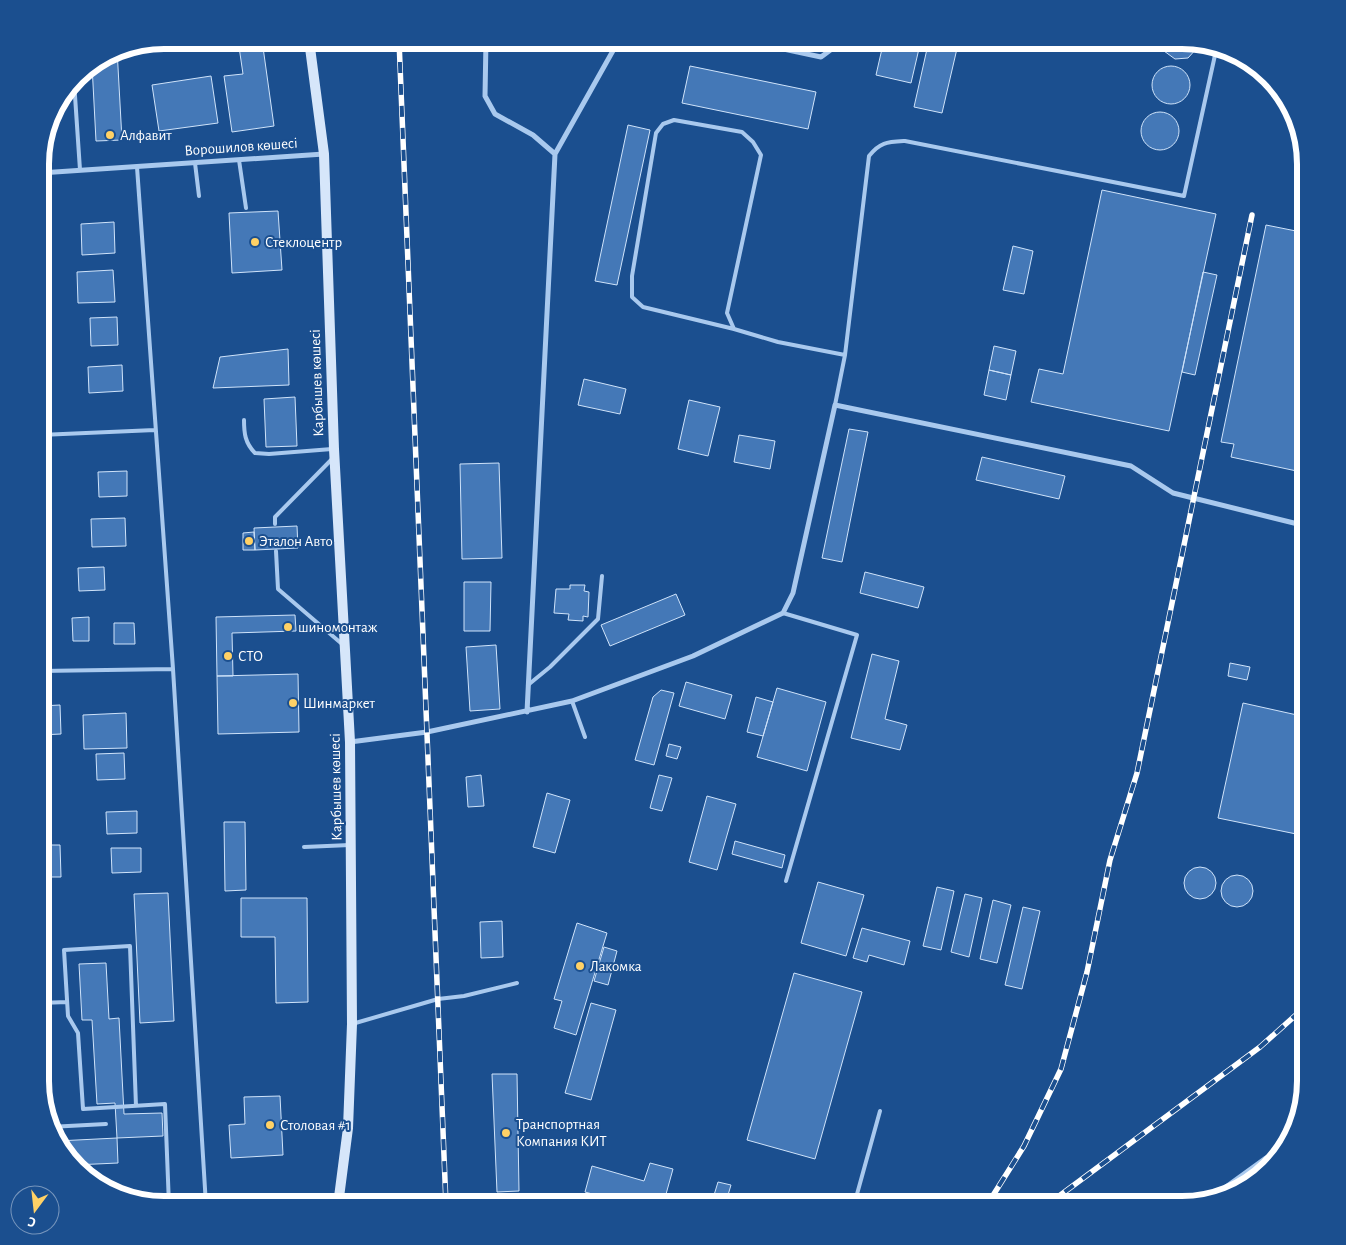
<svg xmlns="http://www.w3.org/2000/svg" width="1346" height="1245" viewBox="0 0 1346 1245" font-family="'Alegreya Sans',sans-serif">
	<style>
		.building { fill: #4478b7; stroke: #cfe3fa }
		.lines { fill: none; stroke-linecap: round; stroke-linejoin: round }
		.lane { stroke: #a9c9ee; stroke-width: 4 }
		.street { stroke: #a9c9ee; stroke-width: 5 }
		.secondary { stroke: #d6e6fa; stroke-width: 10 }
		.rail-casing { stroke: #fff; stroke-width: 5.5 }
		.rail { stroke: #1b4f8f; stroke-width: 4; stroke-dasharray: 11; stroke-linecap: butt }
		.poi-dot { fill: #ffd166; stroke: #1b4f8f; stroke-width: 2 }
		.labels { text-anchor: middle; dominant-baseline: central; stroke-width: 4; stroke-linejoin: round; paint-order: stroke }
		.poi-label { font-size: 15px; fill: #fff; stroke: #1b4f8f; text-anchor: start }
		.street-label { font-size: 15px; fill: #fff; stroke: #1b4f8f }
		.rim { fill: none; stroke: #fff; stroke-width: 6 }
	</style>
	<rect width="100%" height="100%" fill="#1b4f8f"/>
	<!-- building -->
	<path class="building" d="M238,40H262L274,126L232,132L224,76L243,74Z
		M884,40H921L911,83L876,75Z
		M929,40H959L942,113L914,107Z
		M1161,40H1190L1198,42L1197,48L1188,58L1175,59L1164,51Z
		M117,49L122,140L96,141L92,65Z
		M690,66L816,92L808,129L682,103Z
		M1152 85a19 19 0 1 1 38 0a19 19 0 1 1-38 0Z
		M211,76L218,123L159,131L152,85Z
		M1141 131a19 19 0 1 1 38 0a19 19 0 1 1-38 0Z
		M628,125L650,130L617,285L595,281Z
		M1102,190L1216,214L1169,431L1031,402L1039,369L1063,374Z
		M278,211L282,270L232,273L229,213Z
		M114,222L115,253L82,255L81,224Z
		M1266,225L1306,233V473L1231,457L1234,444L1221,442Z
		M1013,246L1033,251L1024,294L1003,290Z
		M113,270L115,302L78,303L77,272Z
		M1203,272L1217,275L1195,375L1182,372Z
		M117,317L118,345L91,346L90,318Z
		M994,346L1016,351L1011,375L989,370Z
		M288,349L289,385L213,388L220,357Z
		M122,365L123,391L89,393L88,367Z
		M989,370L1011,375L1006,400L984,395Z
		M40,372H45L46,403H40Z
		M584,379L626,389L620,414L578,405Z
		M295,397L297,446L266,447L264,399Z
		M689,400L720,407L708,456L678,449Z
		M849,429L868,432L842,562L822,558Z
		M739,435L775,441L770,469L734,462Z
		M982,457L1065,476L1059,499L976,480Z
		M499,463L502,558L462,559L460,464Z
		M127,471V496L99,497L98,472Z
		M40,472H49L50,508H40Z
		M125,518L126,546L92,547L91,519Z
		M297,526L298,548L255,550L254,528Z
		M254,532L255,550H243V533Z
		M104,567L105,590L79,591L78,568Z
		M865,572L924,587L918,608L860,593Z
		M464,582H491L490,631H464Z
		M570,585H585L584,591L589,592L588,617L583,616V621L568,620L569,614L554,613L556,589H570Z
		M676,594L685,615L610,646L601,625Z
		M40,615H42L43,645H40Z
		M295,615L296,631L232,633L233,676H217L216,617Z
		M89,617V641H73L72,618Z
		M114,623H134L135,644H114Z
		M496,645L500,709L470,711L466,647Z
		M872,654L899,661L885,719L907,725L900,750L851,738Z
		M1230,663L1250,667L1247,680L1228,676Z
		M298,674L299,732L218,734L217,676Z
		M686,682L732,695L725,719L679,706Z
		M777,688L826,702L807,771L757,757Z
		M661,690L674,693L654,765L635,760L653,697Z
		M756,697L773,702L763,736L747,732Z
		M1243,703L1306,717V836L1218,818Z
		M60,705L61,734L40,735V706Z
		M126,713L127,748L84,749L83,715Z
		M669,744L681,747L677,759L666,756Z
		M124,753L125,779L97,780L96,754Z
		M481,775L484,806L468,807L466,777Z
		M659,775L672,778L662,811L650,808Z
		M547,793L570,800L555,853L533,847Z
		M707,796L736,804L717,870L689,862Z
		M137,811V833L107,834L106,812Z
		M224,822H245L246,890L225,891Z
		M735,841L785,855L782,868L732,854Z
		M40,845H60L61,877H40Z
		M111,848H141V872L112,873Z
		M1184 883a16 16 0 1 1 32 0a16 16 0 1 1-32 0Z
		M1221 891a16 16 0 1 1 32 0a16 16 0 1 1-32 0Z
		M818,882L864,895L846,956L801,943Z
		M937,887L954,891L941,950L923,946Z
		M168,893L174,1021L140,1023L134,894Z
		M965,894L982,898L969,957L951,952Z
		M241,898H307L308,1002L276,1003L275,937H241Z
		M993,900L1011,905L997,963L980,959Z
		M1023,907L1040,911L1022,989L1005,985Z
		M502,921L503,957L481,958L480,922Z
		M577,923L607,933L576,1035L554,1028L562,1001L554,999Z
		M862,928L910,941L904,965L869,955L867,962L853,958Z
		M604,947L617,951L608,985L594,981Z
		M106,963L109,1019L119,1018L124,1114L162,1113L163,1136L117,1138L115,1103L97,1104L92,1020H82L79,964Z
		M794,973L862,992L815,1159L747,1140Z
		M591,1003L616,1010L591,1100L565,1093Z
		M492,1074H517L519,1191L497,1192Z
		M280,1096L283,1155L231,1158L229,1125L245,1124L244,1097Z
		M117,1138L118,1163L74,1165L57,1141Z
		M650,1163L673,1169L663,1205H633L585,1192L592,1166L644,1181Z
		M718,1182L731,1185L725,1205H711Z"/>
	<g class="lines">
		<!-- lane -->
		<path class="lane" d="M74,81L80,170
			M239,160L246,208
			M195,163L199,196
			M137,167L173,669L206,1205
			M734,329L727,313L761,155L753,142L742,132L674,120L663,124L656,133L632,276V297L643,307L734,329L778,342L845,355
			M835,405L845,355L869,156C880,142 887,142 905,141L1184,196L1217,46
			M244,420C244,433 245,443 255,453L269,454L332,449
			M40,435L155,430
			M275,524V517L333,458
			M276,551L278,589L342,644
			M783,613L857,635L786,881
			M40,671L173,669
			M528,685L550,667L598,619L602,576
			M572,701L585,737
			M304,847L350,845
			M40,1003L67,1002
			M352,1024L438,999L464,996L517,983
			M136,1106L130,946L64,950L68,1016L78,1033L83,1109L165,1104L169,1205
			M49,1127L106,1124
			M90,1178H100
			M1207,1200L1265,1158L1283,1149
			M854,1205L880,1111
			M936,1205L937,1201"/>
		<!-- street -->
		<path class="street" d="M486,40L485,96L495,114L533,135L555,154L527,712
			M741,40L821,57L844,40
			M555,154L619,40
			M40,173L324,154
			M350,742L427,732L572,701L693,656L783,613L793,593L835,405L1131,466L1173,493L1306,526"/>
		<!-- secondary -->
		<path class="secondary" d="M309,40L324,154L334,449L350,742L352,1024L348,1128L338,1205"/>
		<!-- rail casing -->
		<g class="rail-casing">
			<path id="rail" d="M399,40L446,1205
				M987,1205L1024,1146L1061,1069L1087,972L1110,860L1137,773L1252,215
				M1047,1205L1260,1047L1306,1006"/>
		</g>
		<!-- rail -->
		<use href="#rail" class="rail"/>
	</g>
	<!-- markers -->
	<g class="poi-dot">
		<circle cx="110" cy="135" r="5"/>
		<circle cx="255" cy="242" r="5"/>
		<circle cx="249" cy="541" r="5"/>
		<circle cx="288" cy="627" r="5"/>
		<circle cx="228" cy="656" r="5"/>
		<circle cx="293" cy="703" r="5"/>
		<circle cx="580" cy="966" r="5"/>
		<circle cx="270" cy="1125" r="5"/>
		<circle cx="506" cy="1133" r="5"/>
	</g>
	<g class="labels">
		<!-- poi labels -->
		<g class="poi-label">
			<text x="120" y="135">Алфавит</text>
			<text x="265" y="242">Стеклоцентр</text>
			<text x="259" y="541">Эталон Авто</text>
			<text x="298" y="627">шиномонтаж</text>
			<text x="238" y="656">СТО</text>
			<text x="303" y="703">Шинмаркет</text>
			<text x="590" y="966">Лакомка</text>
			<text x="516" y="1124">Транспортная<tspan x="516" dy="17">Компания КИТ</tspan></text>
			<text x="280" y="1125">Столовая #1</text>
		</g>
		<!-- street labels -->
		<g class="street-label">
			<text transform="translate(241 147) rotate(-4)">Ворошилов көшесі</text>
			<text transform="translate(317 383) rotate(-92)">Карбышев көшесі</text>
			<text transform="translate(336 787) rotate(-91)">Карбышев көшесі</text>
		</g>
	</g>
	<!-- crop -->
	<path d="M0 0H1346V1245H0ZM164 49H1182A115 115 0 0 1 1297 164V1081A115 115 0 0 1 1182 1196H164A115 115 0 0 1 49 1081V164A115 115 0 0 1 164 49Z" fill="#1b4f8f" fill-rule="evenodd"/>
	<path class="rim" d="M164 49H1182A115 115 0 0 1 1297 164V1081A115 115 0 0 1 1182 1196H164A115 115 0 0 1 49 1081V164A115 115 0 0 1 164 49Z"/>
	<!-- north arrow -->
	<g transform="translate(35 1210) rotate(195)"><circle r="24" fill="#1b4f8f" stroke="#7695bc"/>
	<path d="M0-4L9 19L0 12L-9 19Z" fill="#ffd166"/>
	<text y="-8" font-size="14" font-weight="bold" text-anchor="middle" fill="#ffffff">С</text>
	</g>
</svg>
